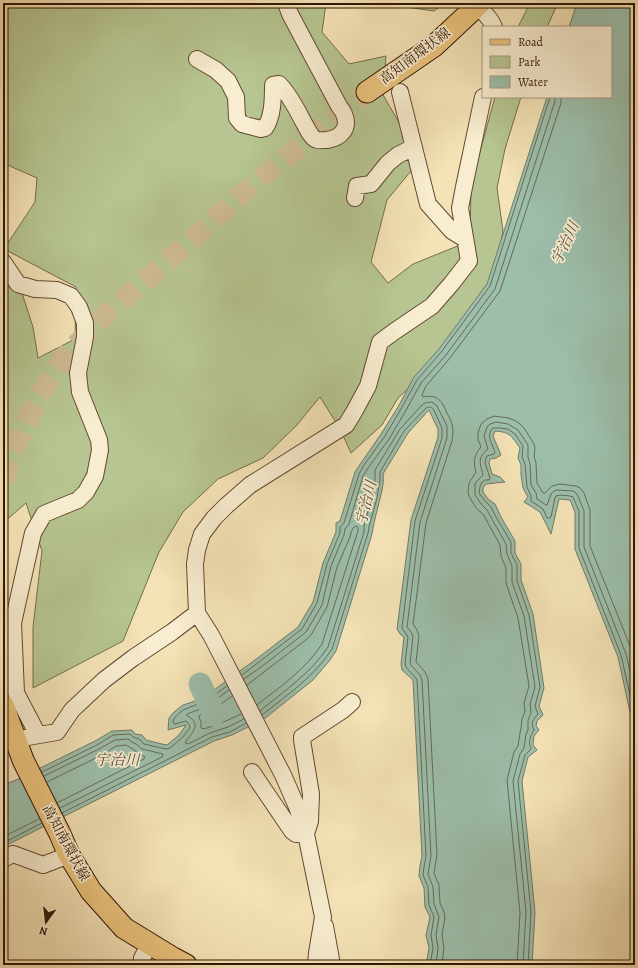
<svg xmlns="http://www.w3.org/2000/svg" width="638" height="968" viewBox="0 0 638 968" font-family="Alegreya,'Noto Serif JP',serif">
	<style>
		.green { fill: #b6c591; stroke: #746d4b }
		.water { fill: #9cbeaa; stroke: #717a68 }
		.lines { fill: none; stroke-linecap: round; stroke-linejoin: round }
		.shore { stroke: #666a58; stroke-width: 1 }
		.river { stroke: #9cbeaa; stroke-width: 23 }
		.major-tunnel { stroke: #cdba93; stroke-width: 21; stroke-dasharray: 21 10; stroke-linecap: butt }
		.minor-casing { stroke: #624831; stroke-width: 18 }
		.major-casing { stroke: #311505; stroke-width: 23 }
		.minor { stroke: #f8edd0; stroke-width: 16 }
		.major { stroke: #eac27b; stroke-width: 21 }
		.labels { text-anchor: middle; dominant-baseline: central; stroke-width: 3.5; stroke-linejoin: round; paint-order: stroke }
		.street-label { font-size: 14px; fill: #311505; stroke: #f8edd0 }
		.water-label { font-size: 15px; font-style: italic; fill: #56503f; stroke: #f8edd0 }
	</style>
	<rect width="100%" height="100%" fill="#f4e3b6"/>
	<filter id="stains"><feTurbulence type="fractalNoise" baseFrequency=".005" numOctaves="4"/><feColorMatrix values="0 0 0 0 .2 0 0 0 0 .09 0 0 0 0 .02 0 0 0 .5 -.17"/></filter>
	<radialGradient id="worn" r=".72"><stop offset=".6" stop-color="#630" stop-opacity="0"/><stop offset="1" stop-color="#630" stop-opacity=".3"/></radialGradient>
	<!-- green -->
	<path class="green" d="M3,3H326L322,32L349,64L386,56L383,95L407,136L416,165L387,200L371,262L388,283L413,264L470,241L471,185L495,97H521L505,149L497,188L503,231L495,271L483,305L425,373L398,398L382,425L351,453L340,429L320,397L296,426L263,458L218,479L183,512L159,552L123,641L33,688V627L42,551L26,503L3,523V274L20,287L33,327L38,358L75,339L76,287L4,249L35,202L37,178L3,163Z
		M379,3H445L434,11Z
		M530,3H558L547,27H518Z"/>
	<!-- water -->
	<path class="water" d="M577,3H635V735L618,657L575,549V512L570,500L559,499L551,534L540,512L524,502L528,497L523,488L521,475V465L518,458L520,448C511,436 511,432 495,431L493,436L501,455L496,458L490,459L489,463L492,474L500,477L505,482L486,484L483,488V492L488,499L495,504L501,517L515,541V553L521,564V580L533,614L544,688L539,706L543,715L537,721L536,726L539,730L534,736L533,745L537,750L528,757L522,781L535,912L532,965H426L429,948L426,935L430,917L425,907L424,888L419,876L420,866L422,856L413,680L402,670L401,664L404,637L400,634L397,629L411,520L438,437V429L429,410L408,433L383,474C384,480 383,484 382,490C379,504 374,520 372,534L336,651L330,660L313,680L264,719L232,735L214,741L3,847V785L16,780L95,741L112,731L132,730L135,734L142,735L146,740L162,744L167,745L179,735L186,725L168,730L169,718L174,712L183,705L198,700L210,693L259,657L298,627L313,602L323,563L336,532V523L340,521L355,472L361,463L381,434L398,407L414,377L439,349L487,284L547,97H611V27H569Z"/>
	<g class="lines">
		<!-- shore -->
		<path class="shore" d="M242,675L302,629L317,603L327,564L340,533V527L344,523L359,474L364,465L385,436L401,409L417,380L442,351L490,286L550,97
			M244,679L265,664L306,632L322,605L331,566L344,535L345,529L349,524L363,476L368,468L389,439L405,412L421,383L446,355L495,289L555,101V97
			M247,685L307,639L311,635L327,607L337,567L350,537L351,532L354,527L357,526L358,528V531L322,644C306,669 280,687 257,705
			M229,690L215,700L203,708L187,714V716C202,723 193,732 186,741L185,743L188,744L210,733L228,727L244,719
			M232,696L218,706L199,716V717L201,722V728L204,729L226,721L241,714
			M260,711C284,691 311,673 328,647L364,532V526L372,497L375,480V470L400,429L422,405L425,403L432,402L437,406L447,426V438L420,522L407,627L411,632L413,636L410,664L420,675L422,680L431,856L428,874L433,887L434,904L439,917L436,935L438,948L436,965
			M262,715C287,695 315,676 332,649L368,533L369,527L377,498L380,480V472L404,431L426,408C429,406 432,407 434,410L442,428V438L415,521L402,628L408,637L405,664C407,671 414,674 417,680L426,856L424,867L423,875L428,887L429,905L434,917L431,935L433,948L430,965
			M42,772L97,745L113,735L130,734L133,737L139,739L144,744L161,748L167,749L170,748L182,738L190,728L189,724L186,721L175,724H174L173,720C183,707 188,709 200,703C210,699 218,692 227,686
			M44,776L99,749L115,740L128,739L132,742L136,744L142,749L163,754L162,757L60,808
			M47,782L102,755L116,746L126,745L133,749L139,754L145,757L144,759L57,803
			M62,813L212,737L230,732L246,723
			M3,837L39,819
			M3,843L42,823
			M442,965L444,948L442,935L445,917L444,912L440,903L439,885L434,873L437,855L428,679L425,672L416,662L419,636L417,630L413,624L426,523L452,441C454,429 453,424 447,413C442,401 438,394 423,397L422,395L426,386L450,358L500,291L561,103V97
			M517,965L520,913L507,780L514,752L518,746L520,733L521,728L522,719L525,712L524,703L529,686L518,618L506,583V568L501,556L500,545L483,514L476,508L469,496L468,492L469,483L476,472C473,462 474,455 481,447L478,439V433L481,424L487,419L494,416L508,418L514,420L520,424L524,428L534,444L535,448L534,456L536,463L537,483L543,493H545L552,486L560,484L576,486L580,488L584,493L590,510V546L632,651L635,665
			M523,965L526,912L513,781L520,754L524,748L526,734L528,730V720L531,713L530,704L535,687L524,616L512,582V566L507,554L506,544L493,521L487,510L481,504L475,495V484L479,479L483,475C480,462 477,458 488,449L484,436L487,427L490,424L496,422L508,424L518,430L528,445V457L530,464L531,485L536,493L537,499L546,505H547L551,494L554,491L557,490L573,491L576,493L578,496L584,511V547L626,654L635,693
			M528,965L531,912L518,781L525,755L531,749C528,743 530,736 534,730C530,722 533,720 538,714L535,706L540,687L529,615L517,581V565L511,553V542L497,519L491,507L485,501L479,493L480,487L482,482L485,480H489L490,478L485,463L486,458L487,456L494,454L495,453C493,444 485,436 493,428H500L508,429L515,434L523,446L522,457L525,464L527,487L531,496V501L543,509L547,518H549L551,517L555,498L556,496L560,495L570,496L573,497L579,511V548L621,655L635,717"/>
		<!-- river -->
		<path class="river" d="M200,684L214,715"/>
		<!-- major-tunnel -->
		<path class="major-tunnel" d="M3,480L12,454L38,397L64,357L105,315L168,261L238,197L367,92"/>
		<!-- minor casing -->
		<g class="minor-casing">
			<path id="minor" d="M472,3C481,9 490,17 494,27
				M197,59L216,70L228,81L236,97L237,118L242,124L261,129L265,128C273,117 273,98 273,85L279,84C290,95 297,110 304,123C307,128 310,136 315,139C318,141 323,140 327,140C341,138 350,128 344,114C343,111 341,109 339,106L290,14L286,3
				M400,92L428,204L452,231L465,239
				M355,198L357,186L371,184L388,163L398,155L414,147
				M3,262L18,284L35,289L57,290L71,296L79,307L85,323V337L78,373L80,392L99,440L100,450L95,476L86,492L78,500L44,514L33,533L13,623L16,693L38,735
				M3,742L16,739L57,732L72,710L104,680L133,658L172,632L197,613
				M252,772L292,831L296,834H306L310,821L311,794L302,740V737L343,710L352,702
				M3,859L13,854L43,865L69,855
				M325,926L332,965
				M141,965L142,958L150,944
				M316,965L317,953L323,917L306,834L297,807L283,775L211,635L197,613L195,564L197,550L202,534L214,518L226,506L250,485L346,425L354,412L368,386L380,342L395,331L432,306L452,283L469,261L460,208L464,187L483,97"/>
		</g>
		<!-- major casing -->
		<g class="major-casing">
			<path id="major" d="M367,92L434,46L480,3
				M3,705L23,760L60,834L69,855L91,891L124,928L173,958L186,965"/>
		</g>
		<!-- minor -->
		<use href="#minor" class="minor"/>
		<!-- major -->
		<use href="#major" class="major"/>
	</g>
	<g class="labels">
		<!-- street labels -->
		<g class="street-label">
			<text transform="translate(415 56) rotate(-37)">高知南環状線</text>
			<text transform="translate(66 843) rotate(62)">高知南環状線</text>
		</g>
		<!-- water labels -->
		<g class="water-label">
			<text transform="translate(565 243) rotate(-64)">宇治川</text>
			<text transform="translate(366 503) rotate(-76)">宇治川</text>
			<text x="117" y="760">宇治川</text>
		</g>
	</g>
	<!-- margin -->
	<rect width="638" height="968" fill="none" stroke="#f4e3b6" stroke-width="16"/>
	<rect x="4" y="4" width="630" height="960" fill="none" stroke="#311505" stroke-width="2"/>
	<rect x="8" y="8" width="622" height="952" fill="none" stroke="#311505"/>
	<!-- legend -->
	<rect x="482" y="26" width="130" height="72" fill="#f8edd0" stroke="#a8977f"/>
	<rect x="490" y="39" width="20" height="6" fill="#eac27b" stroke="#a8977f"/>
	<text x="518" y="46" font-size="12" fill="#311505">Road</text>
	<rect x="490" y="56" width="20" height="12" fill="#b6c591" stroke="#a8977f"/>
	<text x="518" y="66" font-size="12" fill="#311505">Park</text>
	<rect x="490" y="76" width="20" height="12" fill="#9cbeaa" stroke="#a8977f"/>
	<text x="518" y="86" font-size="12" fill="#311505">Water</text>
	<!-- north arrow -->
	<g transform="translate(46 922) rotate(195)" stroke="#f8edd0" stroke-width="3" paint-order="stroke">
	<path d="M0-3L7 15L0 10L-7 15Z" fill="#311505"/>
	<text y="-6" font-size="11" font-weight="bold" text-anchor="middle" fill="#311505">N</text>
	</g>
	<rect width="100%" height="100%" filter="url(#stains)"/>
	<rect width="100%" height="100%" fill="url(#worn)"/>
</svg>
